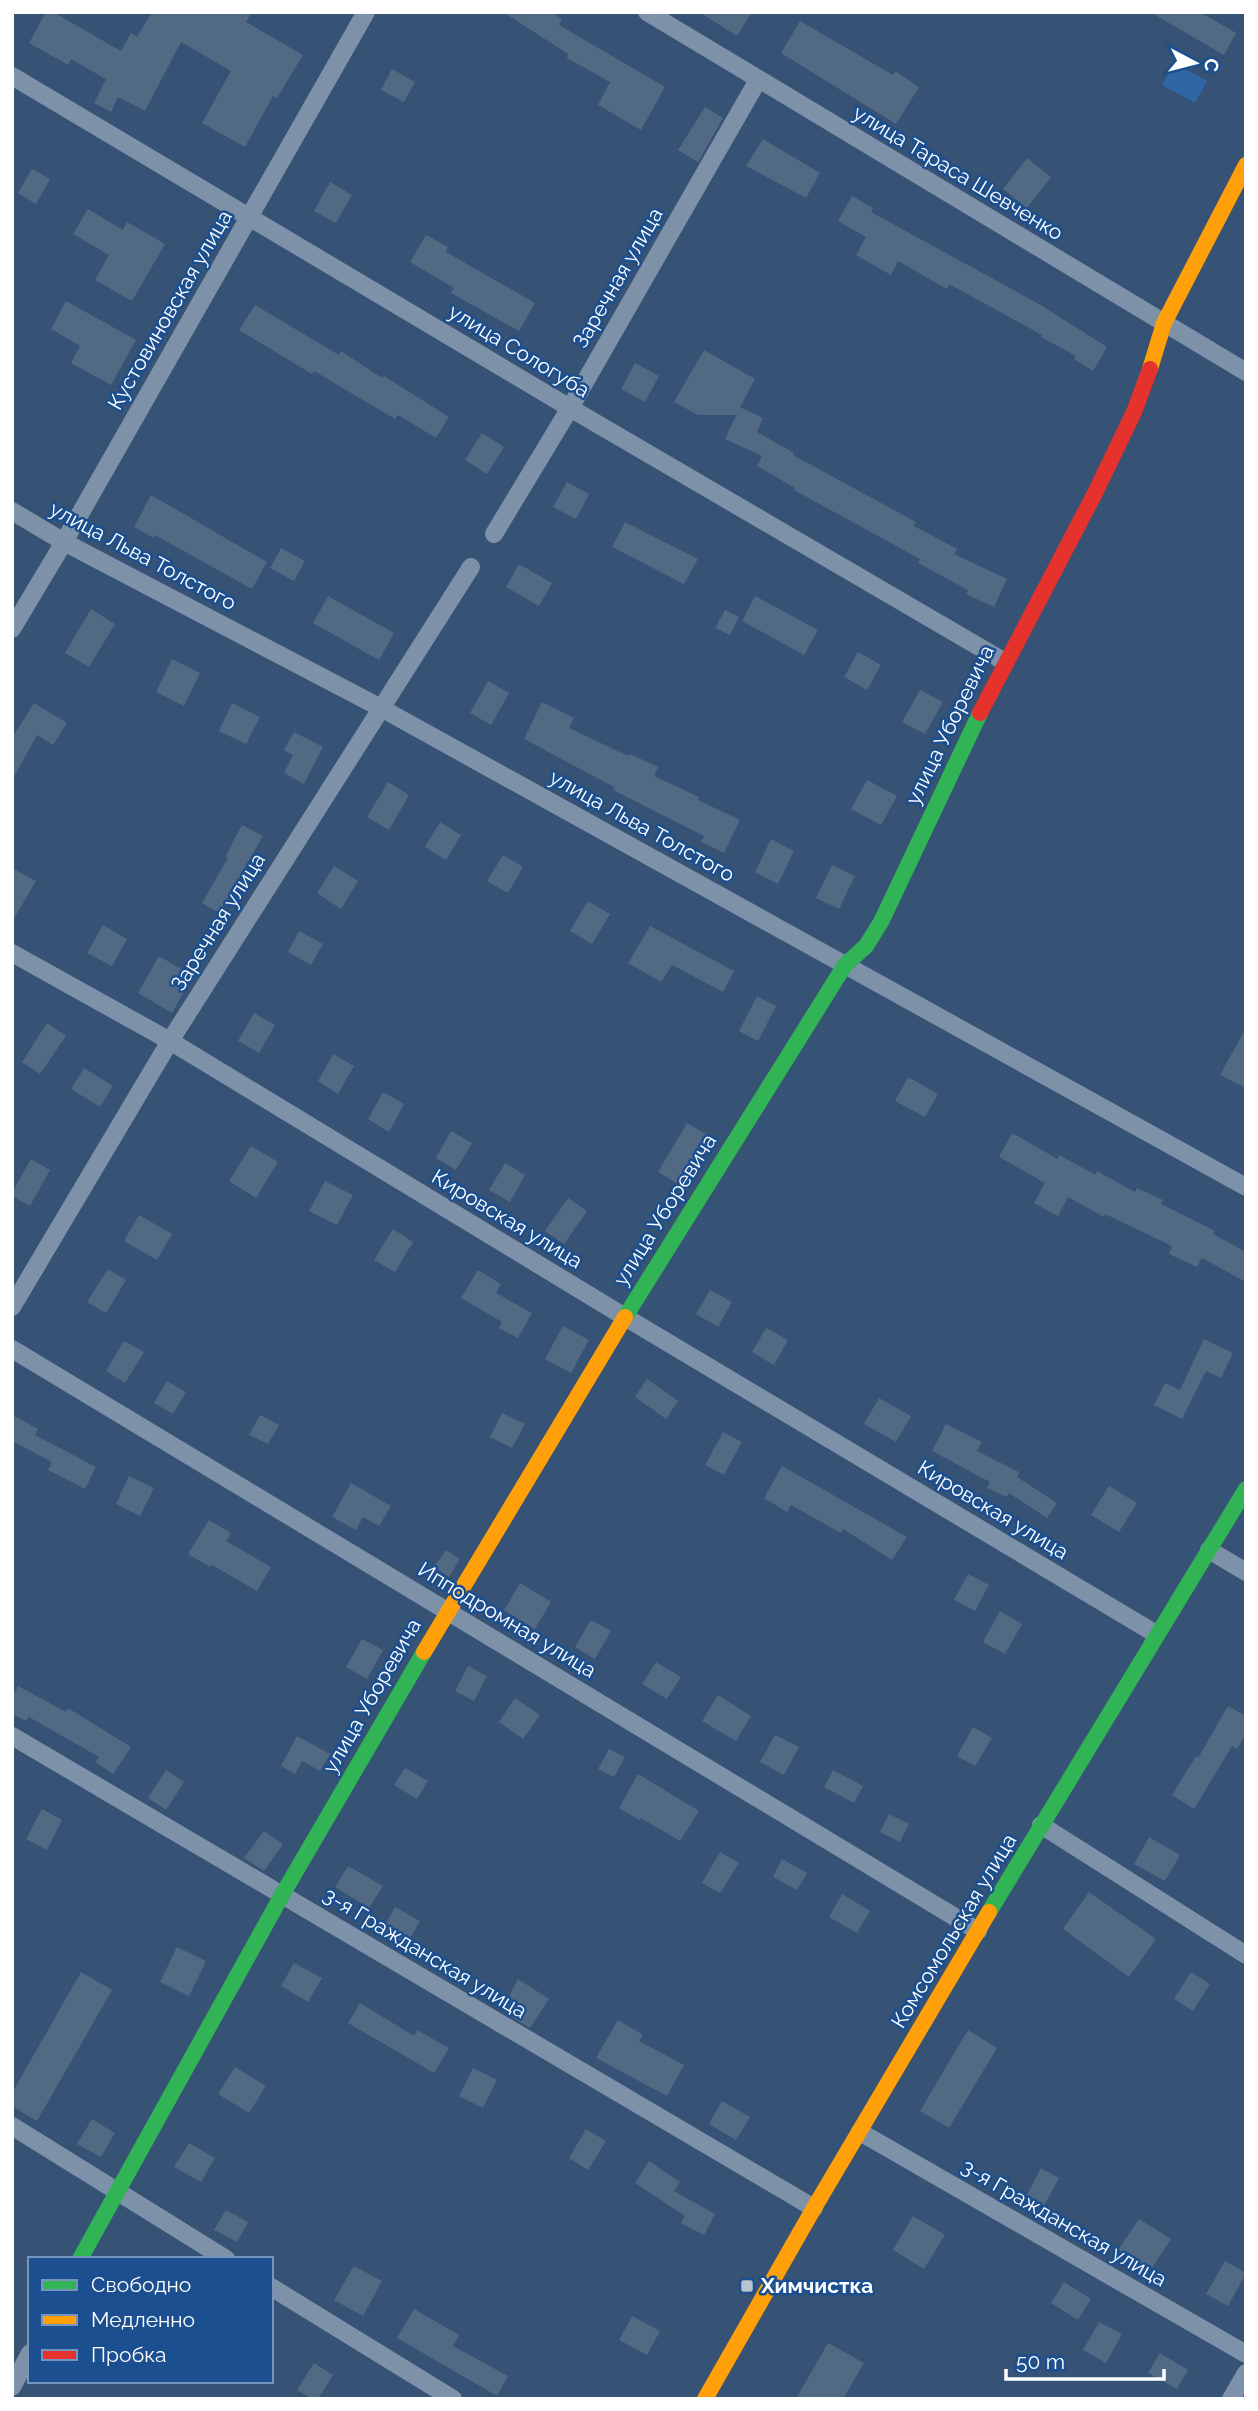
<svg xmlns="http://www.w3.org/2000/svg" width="1258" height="2411" font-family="Raleway,sans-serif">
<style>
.green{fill:#2f66a5}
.building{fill:#526984}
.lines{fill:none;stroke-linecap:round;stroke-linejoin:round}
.street{stroke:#7d92a8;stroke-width:18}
.fast{stroke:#30b455;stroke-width:16}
.slow{stroke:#ff9f0a;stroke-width:16}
.jam{stroke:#e5322d;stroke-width:16}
.poi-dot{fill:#b9c2ce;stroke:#1b4f8f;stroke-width:2.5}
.labels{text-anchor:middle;stroke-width:5;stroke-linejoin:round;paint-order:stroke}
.street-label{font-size:21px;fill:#fff;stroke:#1b4f8f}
.poi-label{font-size:21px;font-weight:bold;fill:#fff;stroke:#1b4f8f;text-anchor:start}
</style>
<rect width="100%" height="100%" fill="#365274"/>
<path class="green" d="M1174,63L1207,81L1195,103L1162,85Z"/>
<g class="building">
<path d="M46,12H53L121,51L131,33L137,37L152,12H252L246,22L303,55L277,98L273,96L245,147L202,123L231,71L181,42L145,111L118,97L111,112L94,103L106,79L71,59L68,65L29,43Z"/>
<path d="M503,12H551L562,19L559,25L665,87L641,130L598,105L610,82L567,58L568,54Z"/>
<path d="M699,12H752L737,36Z"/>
<path d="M1150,12H1200L1236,33L1224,55Z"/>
<path d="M800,21L893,75L895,71L919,87L896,124L781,53Z"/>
<path d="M392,69L415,82L404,102L381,90Z"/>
<path d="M705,107L723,118L698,162L678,150Z"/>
<path d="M763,139L820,173L806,198L746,166Z"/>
<path d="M1027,158L1051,177L1027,208L1003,189Z"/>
<path d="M32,169L50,179L36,204L18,193Z"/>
<path d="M330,182L352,195L336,223L314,211Z"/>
<path d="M852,196L873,208L871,212L1039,304L1107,347L1093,371L1074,359L1076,356L1041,337L1042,335L949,284L947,289L898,261L891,275L856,255L866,237L838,221Z"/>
<path d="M88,209L123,230L127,222L165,244L132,301L95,280L109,255L73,234Z"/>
<path d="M426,235L448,247L446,252L535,303L519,331L451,293L454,288L410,262Z"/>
<path d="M66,301L136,340L111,385L71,363L80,346L51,329Z"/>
<path d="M255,305L339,355L341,351L382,378L384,376L449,417L436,438L398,415L395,419L314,371L312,374L239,330Z"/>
<path d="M704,350L755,379L736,415H698L674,402Z"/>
<path d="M635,363L659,376L645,402L621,389Z"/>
<path d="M740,407L763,418L757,432L794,453L793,455L916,522L914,526L957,549L954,554L1007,579L994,607L966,594L968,590L918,563L920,559L794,490L795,488L757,466L762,456L725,439Z"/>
<path d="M482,433L504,447L487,474L465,460Z"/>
<path d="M567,482L589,494L576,519L553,507Z"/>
<path d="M151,495L267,562L252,589L155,535L154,538L134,527Z"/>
<path d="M625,522L698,559L684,584L612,547Z"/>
<path d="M281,548L305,561L294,581L270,568Z"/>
<path d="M519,564L552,583L539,606L506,587Z"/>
<path d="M328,596L394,633L379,660L313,623Z"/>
<path d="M755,596L818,630L804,655L742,621Z"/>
<path d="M91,609L115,624L89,667L65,653Z"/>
<path d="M725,610L739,617L730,635L715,628Z"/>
<path d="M858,652L881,665L867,690L844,677Z"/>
<path d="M172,659L200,673L184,706L156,692Z"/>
<path d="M488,681L509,693L491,725L470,713Z"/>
<path d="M920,690L943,702L925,734L902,722Z"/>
<path d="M542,702L574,718L569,728L628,756L630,754L658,767L654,776L699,797L698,800L740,820L724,853L701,842L704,836L613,790L614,787L524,739Z"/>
<path d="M34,703L67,723L53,745L37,735L12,780V738Z"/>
<path d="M232,703L260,717L246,744L219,731Z"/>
<path d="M294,732L323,747L304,784L284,773L293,755L284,750Z"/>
<path d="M867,780L897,796L881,825L851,809Z"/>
<path d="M388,782L409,795L389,830L367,817Z"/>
<path d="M440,822L461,835L446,860L425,847Z"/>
<path d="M242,825L263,836L219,913L202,903L228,858L225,857Z"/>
<path d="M771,839L794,851L778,884L755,872Z"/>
<path d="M503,855L523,867L508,893L487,881Z"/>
<path d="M832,865L855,876L839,909L816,898Z"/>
<path d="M334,866L358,881L341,909L317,893Z"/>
<path d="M12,868L36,881L12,922Z"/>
<path d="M588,901L610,914L592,944L570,931Z"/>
<path d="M103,925L127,939L112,966L87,953Z"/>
<path d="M650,926L734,971L723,992L672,965L661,982L628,963Z"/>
<path d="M299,931L323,944L311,965L288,952Z"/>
<path d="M159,956L193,976L172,1013L138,993Z"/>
<path d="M757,996L776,1006L758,1041L739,1031Z"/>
<path d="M254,1013L275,1025L259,1053L238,1041Z"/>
<path d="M47,1023L66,1036L40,1074L22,1062Z"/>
<path d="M1246,1028V1088L1220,1075Z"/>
<path d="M333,1054L354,1066L338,1094L318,1081Z"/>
<path d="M84,1068L113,1086L100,1107L71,1089Z"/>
<path d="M908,1077L938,1094L925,1117L895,1101Z"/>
<path d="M383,1092L404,1104L389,1132L368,1119Z"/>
<path d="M687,1123L714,1139L685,1188L658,1172Z"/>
<path d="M451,1131L472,1143L456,1170L436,1158Z"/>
<path d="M1012,1133L1058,1159L1059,1155L1096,1175L1097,1171L1135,1192L1137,1188L1163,1200L1161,1204L1215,1231L1213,1234L1246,1252V1282L1202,1258L1197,1267L1169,1254L1172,1246L1105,1214L1104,1217L1068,1197L1058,1216L1034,1203L1045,1183L999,1157Z"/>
<path d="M251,1146L278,1162L256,1198L229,1181Z"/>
<path d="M31,1159L50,1170L30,1206L12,1196V1193Z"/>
<path d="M505,1163L525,1175L510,1202L489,1190Z"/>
<path d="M325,1181L353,1195L337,1225L309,1211Z"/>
<path d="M568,1198L587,1211L564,1244L545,1231Z"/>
<path d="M139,1215L172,1234L157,1260L124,1241Z"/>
<path d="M393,1229L413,1242L395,1272L374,1260Z"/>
<path d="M108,1269L126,1280L106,1313L87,1302Z"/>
<path d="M478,1270L501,1284L496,1293L532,1313L518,1338L499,1328L502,1322L461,1298Z"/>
<path d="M710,1290L732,1302L718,1327L696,1314Z"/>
<path d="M563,1326L589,1340L571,1373L545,1359Z"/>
<path d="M766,1328L788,1340L774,1365L752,1352Z"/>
<path d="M1204,1339L1233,1353L1221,1378L1206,1371L1182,1419L1154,1405L1165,1383L1180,1390Z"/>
<path d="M124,1341L144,1352L125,1383L106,1371Z"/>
<path d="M647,1379L678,1401L666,1419L635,1397Z"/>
<path d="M167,1381L186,1392L173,1414L154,1403Z"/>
<path d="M879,1398L911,1416L896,1442L864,1424Z"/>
<path d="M502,1413L525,1424L512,1448L490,1437Z"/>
<path d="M12,1415L38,1429L35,1435L96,1467L85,1489L48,1470L52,1462L12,1441Z"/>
<path d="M260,1415L279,1425L268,1444L249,1435Z"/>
<path d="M946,1424L982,1442L977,1451L1019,1472L1017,1477L1057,1503L1047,1518L1009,1493L1007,1497L987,1488L990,1482L932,1451Z"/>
<path d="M723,1432L742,1442L724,1475L705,1465Z"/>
<path d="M782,1466L907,1537L892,1560L843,1529L841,1533L791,1505L787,1512L764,1498Z"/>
<path d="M129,1476L154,1488L140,1516L116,1504Z"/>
<path d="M351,1483L391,1506L379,1526L363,1517L356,1530L332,1517Z"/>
<path d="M1109,1486L1137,1503L1119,1532L1091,1515Z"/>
<path d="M209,1520L231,1533L226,1541L271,1567L257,1591L212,1565L210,1567L188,1554Z"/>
<path d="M446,1550L460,1559L449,1577L434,1567Z"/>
<path d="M968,1574L989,1585L975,1611L954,1600Z"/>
<path d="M520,1583L551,1602L535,1629L504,1610Z"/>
<path d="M1000,1611L1022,1624L1005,1654L983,1642Z"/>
<path d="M591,1620L611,1631L595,1659L575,1647Z"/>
<path d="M362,1639L383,1650L367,1679L346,1667Z"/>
<path d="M656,1662L681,1677L667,1699L642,1684Z"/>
<path d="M468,1666L487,1676L474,1701L455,1691Z"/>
<path d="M18,1686L66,1712L68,1708L131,1747L113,1774L95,1762L99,1757L29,1717L26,1721L12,1714V1696Z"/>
<path d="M718,1695L751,1716L736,1741L702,1721Z"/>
<path d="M515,1698L540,1715L523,1739L499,1722Z"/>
<path d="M1228,1706L1246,1716V1734L1237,1749L1232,1746L1194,1809L1172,1795L1196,1756L1198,1758Z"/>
<path d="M973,1727L992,1738L975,1766L957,1756Z"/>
<path d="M775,1735L799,1747L784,1775L760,1762Z"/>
<path d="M297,1736L330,1754L320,1771L302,1761L295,1774L281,1766Z"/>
<path d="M609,1749L625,1757L614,1777L598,1769Z"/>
<path d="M405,1768L428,1781L417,1799L394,1785Z"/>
<path d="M166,1770L184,1782L166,1810L148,1798Z"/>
<path d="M833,1770L863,1786L854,1803L824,1787Z"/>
<path d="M638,1774L699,1811L680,1841L641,1818L639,1820L619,1808Z"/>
<path d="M42,1809L62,1820L47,1850L26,1839Z"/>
<path d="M889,1814L909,1824L900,1842L880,1832Z"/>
<path d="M264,1831L283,1844L264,1871L244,1858Z"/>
<path d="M1149,1837L1180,1855L1165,1881L1134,1864Z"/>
<path d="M720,1852L739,1863L720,1893L702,1883Z"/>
<path d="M782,1859L807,1873L797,1890L773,1877Z"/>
<path d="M348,1866L383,1886L369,1908L335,1887Z"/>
<path d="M1089,1892L1156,1939L1129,1977L1063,1929Z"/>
<path d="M842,1894L870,1911L857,1933L829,1917Z"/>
<path d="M395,1907L420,1921L404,1949L380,1935Z"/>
<path d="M177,1947L206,1961L189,1996L160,1982Z"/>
<path d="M294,1963L322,1978L308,2002L281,1986Z"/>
<path d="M81,1972L112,1990L37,2121L12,2106V2093Z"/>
<path d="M1191,1972L1210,1984L1193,2011L1174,1999Z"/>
<path d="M518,1979L549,1999L530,2028L505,2013L506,2010L503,2008Z"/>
<path d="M360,2003L414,2036L417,2030L449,2048L434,2073L348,2023Z"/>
<path d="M618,2020L643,2035L639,2041L684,2065L667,2096L596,2058Z"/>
<path d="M968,2030L997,2048L949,2128L920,2111Z"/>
<path d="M235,2067L266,2086L249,2113L218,2094Z"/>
<path d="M473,2068L497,2080L483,2108L459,2096Z"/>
<path d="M722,2101L750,2117L736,2140L709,2124Z"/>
<path d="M92,2119L115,2133L101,2157L77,2144Z"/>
<path d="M586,2129L606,2141L588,2170L569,2158Z"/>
<path d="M189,2143L215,2158L201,2182L174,2167Z"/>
<path d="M649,2161L680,2182L674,2191L715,2214L704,2235L681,2223L685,2216L635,2183Z"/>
<path d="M1041,2168L1059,2178L1044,2206L1026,2197Z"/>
<path d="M226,2210L248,2222L237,2242L214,2230Z"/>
<path d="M913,2216L945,2235L924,2269L893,2250Z"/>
<path d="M1139,2219L1171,2239L1150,2271L1118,2250Z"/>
<path d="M1225,2261L1246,2273L1228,2306L1206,2294Z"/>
<path d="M354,2266L382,2281L363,2316L334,2300Z"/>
<path d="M1064,2282L1091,2299L1078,2320L1051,2303Z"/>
<path d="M414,2309L459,2335L453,2346L508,2376L497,2396L397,2338Z"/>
<path d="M632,2316L660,2331L647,2355L619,2340Z"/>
<path d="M1099,2322L1122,2334L1106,2363L1083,2350Z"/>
<path d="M828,2343L864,2363L843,2399H796Z"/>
<path d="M1160,2353L1188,2370L1177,2389L1148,2373Z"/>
<path d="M314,2363L333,2375L318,2399H312L297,2390Z"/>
</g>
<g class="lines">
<g class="street">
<path d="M647,12L1246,372"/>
<path d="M12,76L570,408L1005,662"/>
<path d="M12,511L64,542L381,708L1246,1187"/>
<path d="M494,534L570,408L758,80"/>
<path d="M12,629L64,542L366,12"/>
<path d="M12,953L170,1041L625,1317L1156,1634"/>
<path d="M12,1307L170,1041L471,567"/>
<path d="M12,1349L978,1931"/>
<path d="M1209,1550L1246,1572"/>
<path d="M12,1736L814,2208"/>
<path d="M1041,1825L1246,1955"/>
<path d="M12,2126L226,2259"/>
<path d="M860,2132L1246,2354"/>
<path d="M271,2287L453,2399"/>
<path d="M12,2387L30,2353"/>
<path d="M1231,2399L1246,2373"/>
</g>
<g class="fast">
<path d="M625,1317L845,965L866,946L881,922L980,713"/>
<path d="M989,1912L1246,1489"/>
<path d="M80,2259L282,1895L424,1652"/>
</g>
<g class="slow">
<path d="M1150,369L1164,323L1246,165"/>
<path d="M424,1652L625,1317"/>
<path d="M705,2399L814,2208L989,1912"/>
</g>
<path class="jam" d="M980,713L1095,493L1134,412L1150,369"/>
</g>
<rect class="poi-dot" x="740" y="2279" width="14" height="14" rx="3.5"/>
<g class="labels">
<g class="street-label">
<text transform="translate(958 173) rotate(31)" y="7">улица Тараса Шевченко</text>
<text transform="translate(618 278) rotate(-60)" y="7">Заречная улица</text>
<text transform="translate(170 310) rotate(-60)" y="7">Кустовиновская улица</text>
<text transform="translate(519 351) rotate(31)" y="7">улица Сологуба</text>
<text transform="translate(143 556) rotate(28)" y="7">улица Льва Толстого</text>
<text transform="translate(950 725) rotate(-64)" y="7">улица Уборевича</text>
<text transform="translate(642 826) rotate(29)" y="7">улица Льва Толстого</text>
<text transform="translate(218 922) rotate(-58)" y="7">Заречная улица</text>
<text transform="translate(665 1210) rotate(-58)" y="7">улица Уборевича</text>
<text transform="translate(507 1219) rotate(31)" y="7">Кировская улица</text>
<text transform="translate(993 1510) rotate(31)" y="7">Кировская улица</text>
<text transform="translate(507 1620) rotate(31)" y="7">Ипподромная улица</text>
<text transform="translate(372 1696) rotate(-60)" y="7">улица Уборевича</text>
<text transform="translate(954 1931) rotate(-59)" y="7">Комсомольская улица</text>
<text transform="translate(425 1953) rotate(31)" y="7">3-я Гражданская улица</text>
<text transform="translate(1064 2223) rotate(30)" y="7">3-я Гражданская улица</text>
</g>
<g class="poi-label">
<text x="761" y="2293">Химчистка</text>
</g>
</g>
<rect width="1258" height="2411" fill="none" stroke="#ffffff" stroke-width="28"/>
<rect x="28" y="2257" width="245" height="126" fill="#1b4f8f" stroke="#7695bc" stroke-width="2"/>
<rect x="42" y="2280" width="35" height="10" fill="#30b455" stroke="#7695bc" stroke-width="2"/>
<text x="91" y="2292" font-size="21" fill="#ffffff">Свободно</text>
<rect x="42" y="2315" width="35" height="10" fill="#ff9f0a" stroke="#7695bc" stroke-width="2"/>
<text x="91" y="2327" font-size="21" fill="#ffffff">Медленно</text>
<rect x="42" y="2350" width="35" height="10" fill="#e5322d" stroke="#7695bc" stroke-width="2"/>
<text x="91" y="2362" font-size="21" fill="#ffffff">Пробка</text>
<g transform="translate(1195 63) rotate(97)" stroke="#1b4f8f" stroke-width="5" paint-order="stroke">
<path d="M0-5L12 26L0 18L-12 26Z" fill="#ffffff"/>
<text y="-10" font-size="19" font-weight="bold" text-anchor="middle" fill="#ffffff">С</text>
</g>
<path d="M1006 2369v10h158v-10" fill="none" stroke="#ffffff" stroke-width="3.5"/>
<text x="1016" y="2369" font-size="21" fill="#ffffff" stroke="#1b4f8f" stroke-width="5" paint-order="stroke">50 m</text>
</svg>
